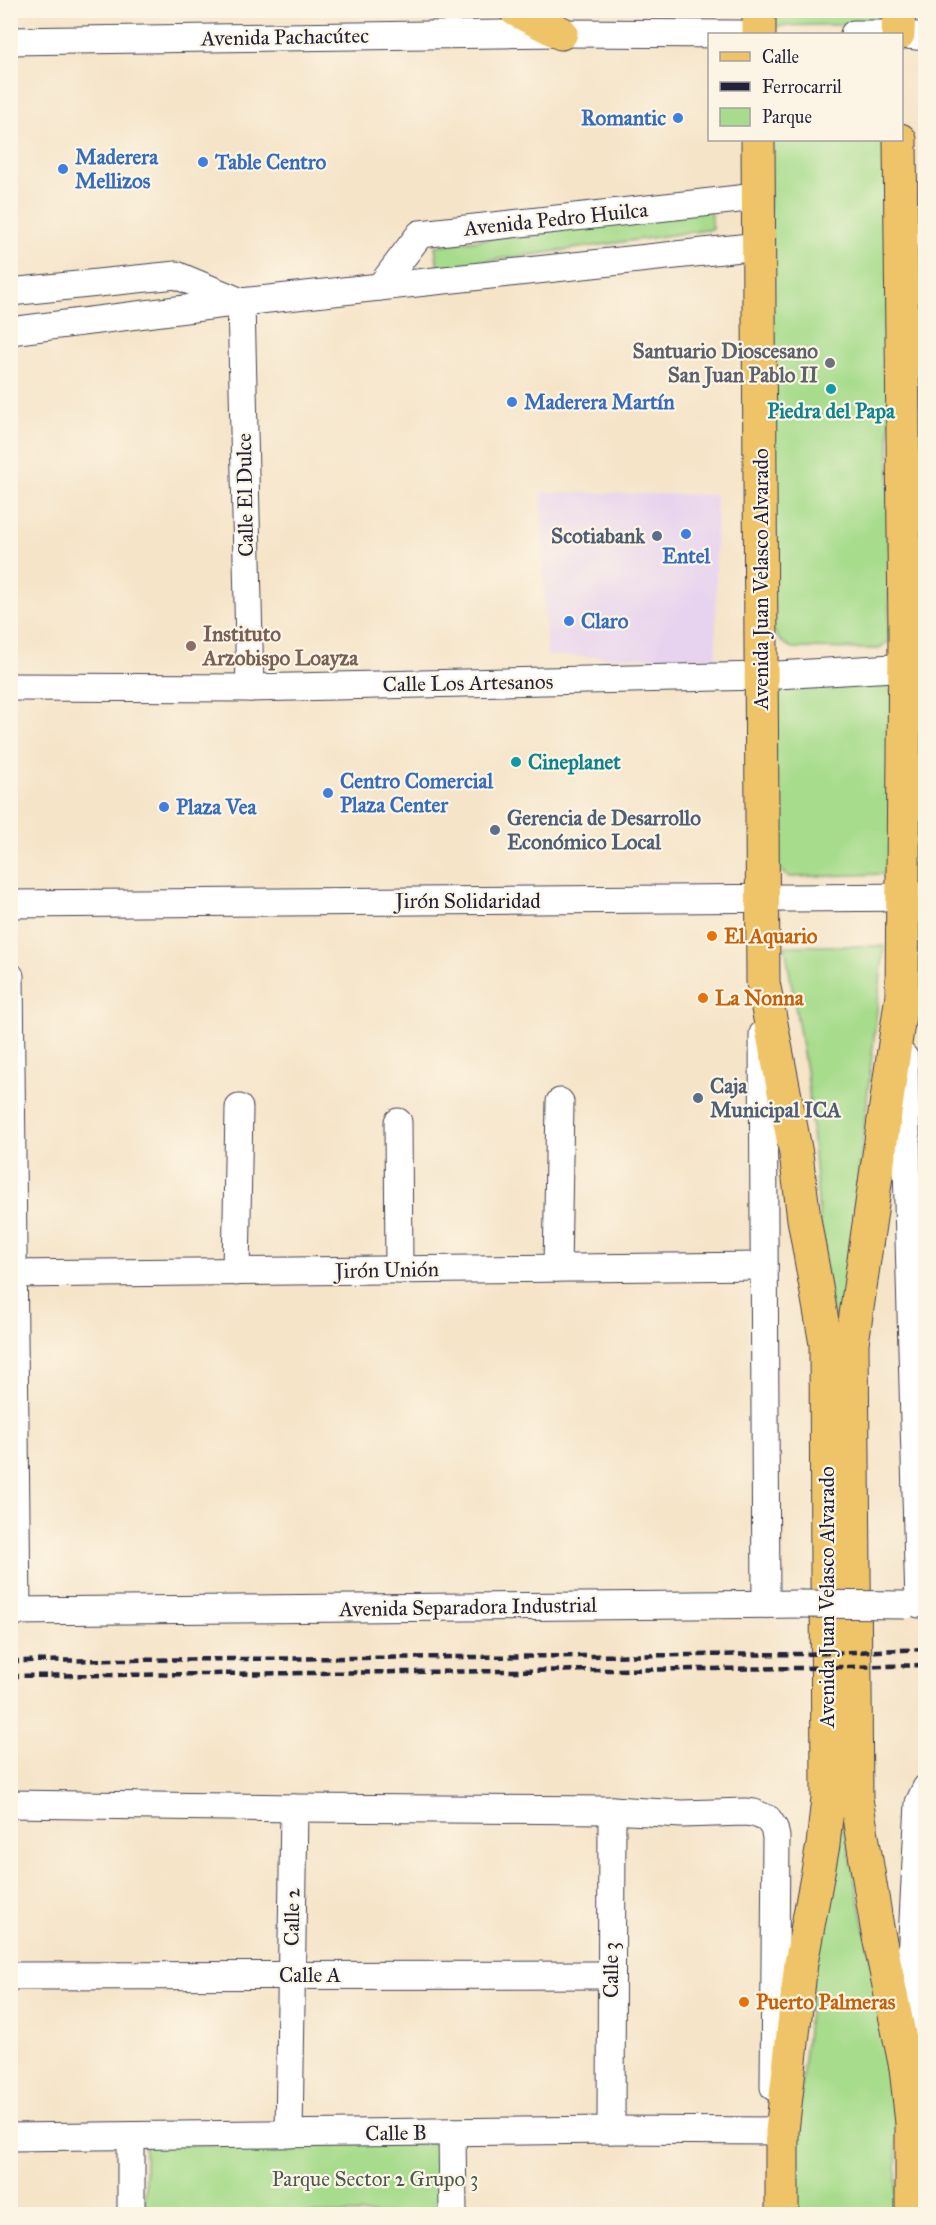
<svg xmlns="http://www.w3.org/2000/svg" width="936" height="2225" font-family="'IM FELL Great Primer',serif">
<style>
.built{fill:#e7d2ef}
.green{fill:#a7dc8c;stroke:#647f64;stroke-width:1.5}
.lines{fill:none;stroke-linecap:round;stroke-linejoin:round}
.minor-casing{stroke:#423f50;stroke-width:29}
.major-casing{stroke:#423f50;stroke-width:35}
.minor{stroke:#fff;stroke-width:27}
.major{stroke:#efc469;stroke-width:33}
.rail{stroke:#22223b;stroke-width:4.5;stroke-dasharray:9 4.5;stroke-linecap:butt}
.minor-bridge-casing{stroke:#423f50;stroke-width:29;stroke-linecap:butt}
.minor-bridge{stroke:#fff;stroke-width:27}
.shop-dot{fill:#3f7fe0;stroke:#fcf5e5;stroke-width:2}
.worship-dot{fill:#6b7280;stroke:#fcf5e5;stroke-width:2}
.culture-dot{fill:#0f9aa8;stroke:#fcf5e5;stroke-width:2}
.service-dot{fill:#5c6f8a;stroke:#fcf5e5;stroke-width:2}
.education-dot{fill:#8d6e63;stroke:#fcf5e5;stroke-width:2}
.food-dot{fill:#e8710a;stroke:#fcf5e5;stroke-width:2}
.labels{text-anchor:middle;stroke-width:4.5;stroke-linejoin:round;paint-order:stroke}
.street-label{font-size:21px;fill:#22223b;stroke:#fcf5e5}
.shop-label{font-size:21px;font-weight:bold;fill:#366cbe;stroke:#fcf5e5;text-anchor:start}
.worship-label{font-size:21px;font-weight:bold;fill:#5b616d;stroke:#fcf5e5;text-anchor:end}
.culture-label{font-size:21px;font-weight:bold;fill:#0d838f;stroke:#fcf5e5}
.service-label{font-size:21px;font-weight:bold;fill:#4e5e75;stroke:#fcf5e5;text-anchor:start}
.education-label{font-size:21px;font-weight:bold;fill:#785e54;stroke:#fcf5e5;text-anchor:start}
.food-label{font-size:21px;font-weight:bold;fill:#c56008;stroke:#fcf5e5;text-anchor:start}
.park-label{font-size:21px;fill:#4a5a53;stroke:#fcf5e5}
</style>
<rect width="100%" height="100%" fill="#fcf5e5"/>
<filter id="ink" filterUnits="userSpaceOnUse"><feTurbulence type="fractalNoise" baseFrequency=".0167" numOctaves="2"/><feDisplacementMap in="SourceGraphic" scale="12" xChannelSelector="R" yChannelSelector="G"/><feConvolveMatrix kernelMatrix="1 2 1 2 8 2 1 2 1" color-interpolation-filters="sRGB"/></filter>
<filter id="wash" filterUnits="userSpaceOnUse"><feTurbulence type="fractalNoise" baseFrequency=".008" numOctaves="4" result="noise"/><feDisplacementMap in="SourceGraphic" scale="24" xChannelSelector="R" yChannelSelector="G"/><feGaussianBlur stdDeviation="1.35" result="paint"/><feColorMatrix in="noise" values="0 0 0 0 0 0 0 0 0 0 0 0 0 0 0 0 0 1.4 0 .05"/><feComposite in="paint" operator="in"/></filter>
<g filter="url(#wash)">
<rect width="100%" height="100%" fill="#f5e4c8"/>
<path class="built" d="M541,492L716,495V658L547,656Z"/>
<g class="green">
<path d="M768,11H889V24L768,26Z"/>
<path d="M768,140H890L889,641L879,649L792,648L780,641L773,629Z"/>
<path d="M710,207L713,229L438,268L435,246Z"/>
<path d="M881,678L893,694L892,865L884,874L789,877L776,866L772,697L779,682Z"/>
<path d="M785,946H884L838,1365L820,1225L808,1082Z"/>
<path d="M842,1816L894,2071L897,2119L896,2214H797V2128L814,1964Z"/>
<path d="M441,2143V2214H145V2145Z"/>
</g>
</g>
<g filter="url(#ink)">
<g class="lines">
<g class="minor-casing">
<g id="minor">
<path d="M854,34H898L926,37"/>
<path d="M10,41L561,33L740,34"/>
<path d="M902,237L926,234"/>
<path d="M380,287L420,234L757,197"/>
<path d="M10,292L176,275L241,302L250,688"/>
<path d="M902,321L926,320"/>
<path d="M10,331L241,302L759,246"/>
<path d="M10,687L250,688L761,676L926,666"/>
<path d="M10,904L926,897"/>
<path d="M10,976L17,1611"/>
<path d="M763,1034L766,1604"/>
<path d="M904,1057L919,1604"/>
<path d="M398,1122L399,1270"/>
<path d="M557,1268L560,1102"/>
<path d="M236,1272L239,1108"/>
<path d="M10,1274L764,1266"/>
<path d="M10,1611L800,1604"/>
<path d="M10,1804L294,1808L612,1810L682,1814L745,1812L754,1813L768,1819L774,1828L776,1837L774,2087"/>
<path d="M10,1976L610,1975"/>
<path d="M907,2037L919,1803L926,1788"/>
<path d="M611,2130L612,1810"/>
<path d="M452,2132L453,2214"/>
<path d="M289,2134L294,1808"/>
<path d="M10,2137L611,2130L782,2131"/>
<path d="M131,2214V2136"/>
</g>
</g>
<g class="major-casing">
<g id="major">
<path d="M516,10L561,33"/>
<path d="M759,34V10"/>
<path d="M898,34L899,10"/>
<path d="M758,140L763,982L796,1154L804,1219L826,1344L828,1798L823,1845L801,1963L782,2131V2214"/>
<path d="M900,140L905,634L902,995L852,1343L856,1799L877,1927L906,2068L912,2123V2214"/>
</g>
</g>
<use href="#minor" class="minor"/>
<use href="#major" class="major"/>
<g class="rail">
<path d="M10,1661L805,1654L926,1649"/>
<path d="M10,1676L805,1668L926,1665"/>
</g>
<g class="minor-bridge-casing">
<path id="minor-bridge" d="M800,1604L905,1605"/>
</g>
<use href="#minor-bridge" class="minor-bridge"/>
</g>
</g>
<g class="shop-dot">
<circle cx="678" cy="118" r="6"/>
<circle cx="203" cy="162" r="6"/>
<circle cx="63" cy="169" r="6"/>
<circle cx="512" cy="402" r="6"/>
<circle cx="686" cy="534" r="6"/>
<circle cx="569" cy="621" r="6"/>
<circle cx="328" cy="793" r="6"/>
<circle cx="164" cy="807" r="6"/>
</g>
<circle class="worship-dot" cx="830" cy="363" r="6"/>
<g class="culture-dot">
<circle cx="831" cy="389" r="6"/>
<circle cx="516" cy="762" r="6"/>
</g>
<g class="service-dot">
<circle cx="657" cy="536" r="6"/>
<circle cx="495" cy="830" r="6"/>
<circle cx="698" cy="1098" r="6"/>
</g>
<circle class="education-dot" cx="191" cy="646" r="6"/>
<g class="food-dot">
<circle cx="712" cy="936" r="6"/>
<circle cx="703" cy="998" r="6"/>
<circle cx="744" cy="2002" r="6"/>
</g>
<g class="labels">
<g class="street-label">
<text transform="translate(285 37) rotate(-1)" y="7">Avenida Pachacútec</text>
<text transform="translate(556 219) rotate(-6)" y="7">Avenida Pedro Huilca</text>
<text transform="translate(245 495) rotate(-91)" y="7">Calle El Dulce</text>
<text transform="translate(761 579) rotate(-90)" y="7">Avenida Juan Velasco Alvarado</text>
<text transform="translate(468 683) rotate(-1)" y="7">Calle Los Artesanos</text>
<text x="468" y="908">Jirón Solidaridad</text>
<text transform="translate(387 1270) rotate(-1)" y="7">Jirón Unión</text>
<text transform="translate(827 1597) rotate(-90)" y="7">Avenida Juan Velasco Alvarado</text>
<text transform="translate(468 1607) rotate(-1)" y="7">Avenida Separadora Industrial</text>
<text transform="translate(292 1917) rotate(-89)" y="7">Calle 2</text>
<text transform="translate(611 1970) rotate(-90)" y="7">Calle 3</text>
<text x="310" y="1982">Calle A</text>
<text transform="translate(396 2133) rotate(-1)" y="7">Calle B</text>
</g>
<g class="shop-label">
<text x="666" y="125" text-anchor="end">Romantic</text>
<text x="75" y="164">Maderera<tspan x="75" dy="24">Mellizos</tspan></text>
<text x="215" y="169">Table Centro</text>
<text x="524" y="409">Maderera Martín</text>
<text x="686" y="563" text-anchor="middle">Entel</text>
<text x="581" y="628">Claro</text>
<text x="340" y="788">Centro Comercial<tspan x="340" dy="24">Plaza Center</tspan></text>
<text x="176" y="814">Plaza Vea</text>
</g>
<g class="worship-label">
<text x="818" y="358">Santuario Dioscesano<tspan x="818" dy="24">San Juan Pablo II</tspan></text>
</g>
<g class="culture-label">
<text x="831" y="418">Piedra del Papa</text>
<text x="528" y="769" text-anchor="start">Cineplanet</text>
</g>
<g class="service-label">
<text x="645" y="543" text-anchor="end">Scotiabank</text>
<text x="507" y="825">Gerencia de Desarrollo<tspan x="507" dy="24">Económico Local</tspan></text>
<text x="710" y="1093">Caja<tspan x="710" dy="24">Municipal ICA</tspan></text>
</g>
<g class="education-label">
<text x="203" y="641">Instituto<tspan x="203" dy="24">Arzobispo Loayza</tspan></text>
</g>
<g class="food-label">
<text x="724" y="943">El Aquario</text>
<text x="715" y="1005">La Nonna</text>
<text x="756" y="2009">Puerto Palmeras</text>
</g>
<g class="park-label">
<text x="375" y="2186">Parque Sector 2 Grupo 3</text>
</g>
</g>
<rect width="936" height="2225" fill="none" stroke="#fcf5e5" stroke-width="36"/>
<rect x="708" y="33" width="195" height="108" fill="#fcf5e5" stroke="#a5a1a1" stroke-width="1.5"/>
<rect x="720" y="52" width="30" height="9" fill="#efc469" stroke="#a5a1a1" stroke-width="1.5"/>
<text x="762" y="63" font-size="18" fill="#22223b">Calle</text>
<rect x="720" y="82" width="30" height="9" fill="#22223b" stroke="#a5a1a1" stroke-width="1.5"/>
<text x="762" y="93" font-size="18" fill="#22223b">Ferrocarril</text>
<rect x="720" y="108" width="30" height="18" fill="#a7dc8c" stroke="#a5a1a1" stroke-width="1.5"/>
<text x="762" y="123" font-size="18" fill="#22223b">Parque</text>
</svg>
